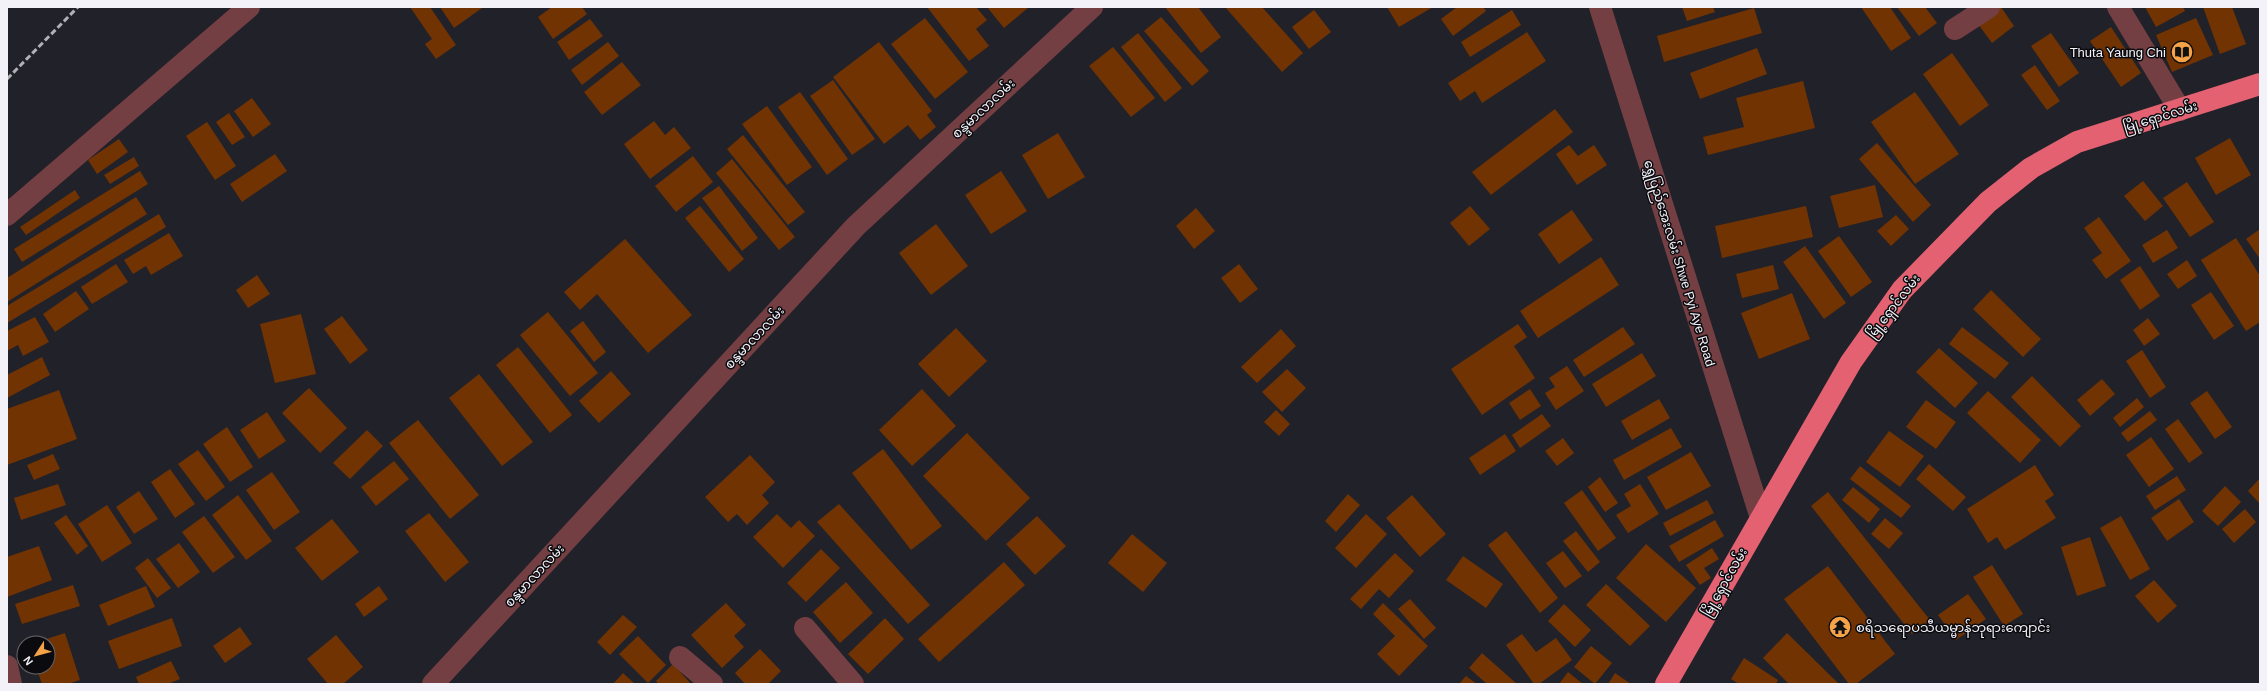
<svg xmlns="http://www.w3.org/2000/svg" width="2267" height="691" font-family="Helvetica,'Noto Sans Myanmar',sans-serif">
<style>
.building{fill:#713302}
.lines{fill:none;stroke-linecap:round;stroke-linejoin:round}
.minor{stroke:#743f43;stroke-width:22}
.highway{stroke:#e36170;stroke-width:22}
.rail{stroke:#b0b0b6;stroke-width:3;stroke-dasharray:6 3;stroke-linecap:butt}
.labels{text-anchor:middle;stroke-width:3;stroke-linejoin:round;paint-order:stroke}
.poi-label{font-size:13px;fill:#f2f2f8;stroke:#0b0b0f;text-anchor:end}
.street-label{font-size:13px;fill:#f2f2f8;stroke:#0b0b0f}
</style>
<rect width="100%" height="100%" fill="#212129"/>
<g class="building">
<path d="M410,7H430L456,45L436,59L425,44L432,39Z"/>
<path d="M440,7H481L482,8L454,28Z"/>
<path d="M552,7H582L587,14L553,39L538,17Z"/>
<path d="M927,7H976L987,20L976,29L989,46L969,61Z"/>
<path d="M987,7H1029L1004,28Z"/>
<path d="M1165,7H1198L1221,37L1201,53Z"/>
<path d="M1225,7H1262L1303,53L1282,72Z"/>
<path d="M1387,7H1433L1399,27Z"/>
<path d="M1457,7H1483L1486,11L1453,36L1441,19Z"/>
<path d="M1682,7H1713L1715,12L1687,21Z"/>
<path d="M1861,7H1890L1911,38L1891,51Z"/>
<path d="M1897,7H1925L1937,23L1919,36Z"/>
<path d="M2001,7L2014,26L1992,43L1978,24Z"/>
<path d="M2145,7H2183L2185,11L2156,27Z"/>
<path d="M2203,7H2232L2246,44L2220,54Z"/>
<path d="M1754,8L1762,33L1664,62L1657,36Z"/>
<path d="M1314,10L1331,32L1309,49L1292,27Z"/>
<path d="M1512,10L1521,25L1470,57L1461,42Z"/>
<path d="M1161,17L1209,71L1192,86L1144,31Z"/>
<path d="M925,18L968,72L935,99L891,44Z"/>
<path d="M2196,18L2213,55L2172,72L2156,35Z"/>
<path d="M590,19L603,36L569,60L557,42Z"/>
<path d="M2111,27L2141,73L2121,87L2090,41Z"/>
<path d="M1527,32L1546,61L1482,103L1475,91L1460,101L1448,83Z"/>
<path d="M1138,33L1182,88L1165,102L1121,47Z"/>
<path d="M2051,33L2079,73L2059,87L2031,46Z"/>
<path d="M608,42L619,56L582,85L571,70Z"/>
<path d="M879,42L932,111L927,115L936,127L920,140L908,125L884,144L833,77Z"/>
<path d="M1113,47L1155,98L1131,117L1089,66Z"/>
<path d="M1757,48L1767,74L1700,99L1690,73Z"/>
<path d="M1952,53L1989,105L1960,126L1923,74Z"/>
<path d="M622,62L641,85L602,115L584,92Z"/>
<path d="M2035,65L2060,101L2047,110L2021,75Z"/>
<path d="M833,80L875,139L852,155L810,96Z"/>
<path d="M1803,81L1815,128L1708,155L1703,137L1744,127L1736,98Z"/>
<path d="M800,92L848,159L827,175L778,107Z"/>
<path d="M1915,92L1959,154L1915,184L1871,122Z"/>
<path d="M252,98L271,124L253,137L234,111Z"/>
<path d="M767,106L812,167L787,185L742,124Z"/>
<path d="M1555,109L1573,132L1491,195L1472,172Z"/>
<path d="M229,113L245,137L232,145L216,122Z"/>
<path d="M654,121L665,135L674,127L691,148L650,179L624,144Z"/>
<path d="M207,122L236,166L215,180L186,136Z"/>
<path d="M1058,133L1085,177L1048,199L1022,155Z"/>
<path d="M743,135L805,212L788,225L727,149Z"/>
<path d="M2230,138L2251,175L2216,195L2195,158Z"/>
<path d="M119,139L128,152L97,174L88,160Z"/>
<path d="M1877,143L1931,205L1913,222L1859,159Z"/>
<path d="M1569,145L1578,156L1594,145L1607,165L1577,185L1556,154Z"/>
<path d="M275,154L287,171L242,202L230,184Z"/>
<path d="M693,156L713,182L676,212L655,186Z"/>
<path d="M134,157L139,166L110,184L104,175Z"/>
<path d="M732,159L795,237L779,250L716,173Z"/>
<path d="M140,171L148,184L22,262L14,249Z"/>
<path d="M1001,171L1027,211L991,234L965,195Z"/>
<path d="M2143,181L2163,206L2145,221L2124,196Z"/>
<path d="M2187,182L2214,222L2190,237L2163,198Z"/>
<path d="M1875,185L1883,217L1839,228L1830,196Z"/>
<path d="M719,186L758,238L742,251L702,198Z"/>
<path d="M75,190L80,198L26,235L20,227Z"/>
<path d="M136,197L147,214L7,302V278Z"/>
<path d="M700,206L744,259L729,272L685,218Z"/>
<path d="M1470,206L1490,229L1469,246L1450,223Z"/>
<path d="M1806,206L1813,237L1722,258L1715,226Z"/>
<path d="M1196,208L1215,231L1194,249L1176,226Z"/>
<path d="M1572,210L1593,240L1559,264L1538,234Z"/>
<path d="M159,214L166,227L7,323V306Z"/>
<path d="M1896,215L1909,229L1891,246L1877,231Z"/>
<path d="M2099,217L2131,261L2106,279L2092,260L2102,253L2084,228Z"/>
<path d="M936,224L968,266L931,295L899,253Z"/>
<path d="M2260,229V259L2246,239Z"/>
<path d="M2167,230L2178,248L2153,263L2142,245Z"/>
<path d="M169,233L183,256L151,275L146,266L133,274L124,260Z"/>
<path d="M1839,236L1872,282L1851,297L1818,251Z"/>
<path d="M2236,238L2260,276V322L2246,331L2201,260Z"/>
<path d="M625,239L692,315L648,353L597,294L580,310L564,292Z"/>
<path d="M1805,246L1846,303L1824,319L1783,262Z"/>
<path d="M1601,257L1619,285L1538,338L1520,311Z"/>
<path d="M2187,260L2197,276L2178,289L2167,274Z"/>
<path d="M116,264L128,282L92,304L81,287Z"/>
<path d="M1239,264L1258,289L1240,303L1221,278Z"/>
<path d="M1773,265L1779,289L1742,298L1736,274Z"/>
<path d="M2140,266L2160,296L2140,310L2120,280Z"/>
<path d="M257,275L270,294L248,308L236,290Z"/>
<path d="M1991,290L2041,339L2023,357L1973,309Z"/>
<path d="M76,291L89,309L55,332L43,314Z"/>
<path d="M2211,292L2234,326L2214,340L2191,305Z"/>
<path d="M1792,293L1810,339L1759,359L1741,313Z"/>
<path d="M548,312L598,373L570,396L520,335Z"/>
<path d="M301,314L316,374L275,383L260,324Z"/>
<path d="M342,316L368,350L350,364L324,329Z"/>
<path d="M35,317L49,342L23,356L18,345L7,351V331Z"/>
<path d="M2148,318L2160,334L2144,346L2133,330Z"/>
<path d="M583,321L606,352L594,362L570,331Z"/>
<path d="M1518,324L1527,337L1514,346L1535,378L1482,415L1451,369Z"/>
<path d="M1623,327L1635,344L1584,377L1573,360Z"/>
<path d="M1962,327L2009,363L1995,379L1949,344Z"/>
<path d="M956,328L987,361L949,397L918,364Z"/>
<path d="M1281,329L1296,346L1257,383L1241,367Z"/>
<path d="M518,347L572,415L550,433L496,365Z"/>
<path d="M1939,348L1978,383L1955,408L1916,372Z"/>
<path d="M2142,350L2166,387L2150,398L2126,361Z"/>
<path d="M1642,353L1656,376L1606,407L1592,384Z"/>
<path d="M42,357L50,375L7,398V375Z"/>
<path d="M1567,366L1584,391L1556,410L1545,393L1555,387L1549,378Z"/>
<path d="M1287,369L1306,388L1282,412L1262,392Z"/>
<path d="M611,371L631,394L599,423L579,401Z"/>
<path d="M479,374L533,442L502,466L449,398Z"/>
<path d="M2032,376L2081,426L2060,447L2011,397Z"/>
<path d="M2102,379L2115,394L2090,416L2077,400Z"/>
<path d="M309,388L347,428L320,453L282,413Z"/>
<path d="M922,389L956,426L912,466L879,430Z"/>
<path d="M1530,389L1541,406L1520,420L1509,403Z"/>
<path d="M59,390L77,439L7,465V409Z"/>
<path d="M1988,391L2041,440L2020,463L1967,413Z"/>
<path d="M2207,391L2232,427L2215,439L2190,403Z"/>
<path d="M2137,398L2144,407L2120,427L2113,418Z"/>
<path d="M1659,399L1670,418L1632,440L1621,421Z"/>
<path d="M1926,400L1956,422L1936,449L1906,427Z"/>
<path d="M1276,410L1290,424L1279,436L1264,422Z"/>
<path d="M2150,411L2157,420L2128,442L2121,433Z"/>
<path d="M267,412L286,441L259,459L240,430Z"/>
<path d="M1542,414L1551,426L1520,448L1512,435Z"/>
<path d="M2178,419L2203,453L2189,463L2165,429Z"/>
<path d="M418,420L479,495L450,519L389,443Z"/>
<path d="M227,427L253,467L230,482L203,444Z"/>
<path d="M1671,428L1682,447L1624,480L1613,460Z"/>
<path d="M367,430L383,446L350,479L333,463Z"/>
<path d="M1889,431L1924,456L1900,487L1866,462Z"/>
<path d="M967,433L1030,498L986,541L923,476Z"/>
<path d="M1505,434L1516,451L1480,475L1469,458Z"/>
<path d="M2151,437L2174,469L2149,487L2126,455Z"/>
<path d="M1563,438L1574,453L1557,466L1545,451Z"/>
<path d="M883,449L942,526L911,550L852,473Z"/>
<path d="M198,450L225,487L206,501L178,464Z"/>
<path d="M1691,452L1711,486L1666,510L1647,477Z"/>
<path d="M53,454L60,469L34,480L27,465Z"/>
<path d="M750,455L775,482L762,495L769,503L747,525L737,514L728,522L705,497Z"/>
<path d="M394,461L409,479L376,506L361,487Z"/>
<path d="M1929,464L1966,497L1953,511L1916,479Z"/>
<path d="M2035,465L2054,495L2045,501L2056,518L2005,550L1997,537L1988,543L1967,509Z"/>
<path d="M1860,466L1911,506L1901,518L1850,479Z"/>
<path d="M170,469L195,504L175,518L151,482Z"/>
<path d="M272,472L300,512L274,530L246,490Z"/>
<path d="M2177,476L2186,490L2155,510L2146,496Z"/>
<path d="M1600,477L1618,503L1605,512L1588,487Z"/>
<path d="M2260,478V504L2248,491Z"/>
<path d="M58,484L66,505L21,520L14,498Z"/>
<path d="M1640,484L1659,514L1628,533L1616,515L1631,506L1624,494Z"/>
<path d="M2225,486L2241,502L2218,526L2202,511Z"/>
<path d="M1853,487L1880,509L1869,523L1842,500Z"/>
<path d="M1582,490L1616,538L1598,551L1564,503Z"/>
<path d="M139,491L158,519L134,534L116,507Z"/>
<path d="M1828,492L1930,620L1912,634L1811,506Z"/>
<path d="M1348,494L1360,505L1336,532L1325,521Z"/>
<path d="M238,495L272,541L246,560L212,515Z"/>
<path d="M1412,495L1446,534L1420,557L1386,518Z"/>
<path d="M2179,499L2194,522L2167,541L2151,518Z"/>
<path d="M1707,500L1714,513L1670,536L1663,523Z"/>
<path d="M839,504L930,605L908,624L817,522Z"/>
<path d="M107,505L132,543L102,562L78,524Z"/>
<path d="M2245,509L2256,522L2234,543L2222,529Z"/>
<path d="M429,513L469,562L445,582L405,531Z"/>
<path d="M777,514L791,528L799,520L815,536L783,568L753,537Z"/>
<path d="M1366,514L1387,534L1356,568L1335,548Z"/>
<path d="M66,515L88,546L77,555L54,523Z"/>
<path d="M204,516L235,557L213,573L182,532Z"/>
<path d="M1037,516L1066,546L1035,575L1006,544Z"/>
<path d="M2121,516L2150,569L2130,580L2100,528Z"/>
<path d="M1885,518L1903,533L1889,549L1871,534Z"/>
<path d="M332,519L359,552L322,581L295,548Z"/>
<path d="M1715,520L1724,536L1679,562L1669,546Z"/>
<path d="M1506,531L1558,598L1540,613L1488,545Z"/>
<path d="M1576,531L1600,562L1588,572L1563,541Z"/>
<path d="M1132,534L1167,563L1143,592L1108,563Z"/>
<path d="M2090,537L2106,586L2077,596L2061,547Z"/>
<path d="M179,543L200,572L178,588L156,559Z"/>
<path d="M1646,544L1696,588L1666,622L1616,578Z"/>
<path d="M39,546L52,580L7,597V557Z"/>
<path d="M1712,548L1719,559L1704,568L1711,578L1700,585L1686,565Z"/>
<path d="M821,549L840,568L806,602L787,583Z"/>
<path d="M1563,551L1582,576L1565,588L1546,563Z"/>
<path d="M1395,553L1414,571L1389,598L1379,589L1361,609L1350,599Z"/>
<path d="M1463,556L1503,584L1486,608L1446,580Z"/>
<path d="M148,558L171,588L157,598L135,568Z"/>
<path d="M1004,562L1025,585L939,662L918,639Z"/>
<path d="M1992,565L2023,614L2004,626L1973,577Z"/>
<path d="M1828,566L1895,654L1856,684H1849L1784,599Z"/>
<path d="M2154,580L2177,606L2158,623L2135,596Z"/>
<path d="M846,582L873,613L840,643L813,612Z"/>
<path d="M1606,584L1650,626L1630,646L1586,605Z"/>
<path d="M73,585L80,606L22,624L15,604Z"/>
<path d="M146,586L155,607L108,626L99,605Z"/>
<path d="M379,586L388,599L364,617L355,604Z"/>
<path d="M1968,594L1986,619L1956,640L1938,615Z"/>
<path d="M1410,599L1436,628L1424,639L1398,609Z"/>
<path d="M726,603L746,625L734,636L744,647L722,668L691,635Z"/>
<path d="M1383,603L1428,646L1399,676L1377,654L1395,636L1373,614Z"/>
<path d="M1564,604L1591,630L1575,647L1548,621Z"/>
<path d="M623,615L637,627L610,655L597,642Z"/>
<path d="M172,618L182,646L119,669L108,641Z"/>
<path d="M885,618L904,639L868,674L848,654Z"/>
<path d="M240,627L252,644L225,663L213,646Z"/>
<path d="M65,633L80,680L68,684H42L36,667H48V643H34Z"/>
<path d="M1787,633L1839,684H1789L1763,658Z"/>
<path d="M1522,634L1536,652L1556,638L1572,660L1539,684H1534L1506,645Z"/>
<path d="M336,635L363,667L343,684H328L307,659Z"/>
<path d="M638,636L666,665L648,683L619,654Z"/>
<path d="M1591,646L1612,663L1595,684L1574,667Z"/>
<path d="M760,649L781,671L768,684H745L735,673Z"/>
<path d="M1482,653L1517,684H1487L1469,668Z"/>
<path d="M1744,658L1778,680L1776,684H1739L1731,679Z"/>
<path d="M171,661L180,679L168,684H139L136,677Z"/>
<path d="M673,664L691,684H659L656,681Z"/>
<path d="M1568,672L1583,684H1559Z"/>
<path d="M623,673L635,684H613Z"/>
<path d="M1615,673L1631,684H1608Z"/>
<path d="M1466,676L1477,684H1459Z"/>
</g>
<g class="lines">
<g class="minor">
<path d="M1600,7L1761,518"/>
<path d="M2118,7L2180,110"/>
<path d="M1955,29L1989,7"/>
<path d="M7,215L249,7"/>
<path d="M805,628L853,684"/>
<path d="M680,657L712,684"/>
<path d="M7,666L11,684"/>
<path d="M433,684L856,226L1092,7"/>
</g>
<path class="highway" d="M1666,684L1851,362L1902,290L1988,202L2031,168L2077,142L2260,84"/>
<path class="rail" d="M7,79L78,7"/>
</g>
<defs>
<g id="library-disc" transform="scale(1.15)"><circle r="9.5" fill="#f6a248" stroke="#0b0b0f"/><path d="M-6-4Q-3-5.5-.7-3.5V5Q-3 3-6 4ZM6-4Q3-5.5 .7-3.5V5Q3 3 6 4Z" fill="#111"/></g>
<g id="temple-disc" transform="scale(1.15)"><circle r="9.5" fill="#f6a248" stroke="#0b0b0f"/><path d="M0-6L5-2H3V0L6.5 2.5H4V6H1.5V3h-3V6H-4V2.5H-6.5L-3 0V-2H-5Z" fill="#111"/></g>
</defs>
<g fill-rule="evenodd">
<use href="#library-disc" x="2182" y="52"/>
<use href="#temple-disc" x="1840" y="627"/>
</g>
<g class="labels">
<g class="poi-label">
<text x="2166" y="57">Thuta Yaung Chi</text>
<text x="1856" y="632" text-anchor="start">စရိသရောပသီယမ္မာန်ဘုရားကျောင်း</text>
</g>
<g class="street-label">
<text transform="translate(983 108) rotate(-43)" y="5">စန္ဒမာလာလမ်း</text>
<text transform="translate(2160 116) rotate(-17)" y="5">မြို့ရှောင်လမ်း</text>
<text transform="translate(1680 263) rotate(73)" y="5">ရွှေပြည်အေးလမ်း Shwe Pyi Aye Road</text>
<text transform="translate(1893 306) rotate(-52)" y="5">မြို့ရှောင်လမ်း</text>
<text transform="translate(754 337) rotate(-47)" y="5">စန္ဒမာလာလမ်း</text>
<text transform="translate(534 575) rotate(-47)" y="5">စန္ဒမာလာလမ်း</text>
<text transform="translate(1724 582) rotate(-60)" y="5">မြို့ရှောင်လမ်း</text>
</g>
</g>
<rect width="2267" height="691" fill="none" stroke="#f2f2f8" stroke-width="16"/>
<g transform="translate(36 655) rotate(234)"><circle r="19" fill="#0b0b0f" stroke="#67676c"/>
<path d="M0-3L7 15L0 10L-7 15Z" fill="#f6a248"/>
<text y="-6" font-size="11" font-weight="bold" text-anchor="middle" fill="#f2f2f8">N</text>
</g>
</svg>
